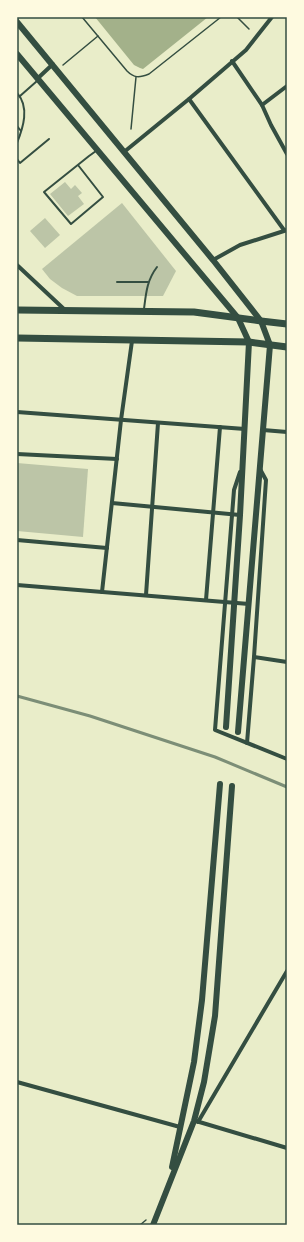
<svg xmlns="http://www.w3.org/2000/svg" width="304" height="1242" font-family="Helvetica,sans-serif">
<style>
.water{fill:#a3b18a}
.building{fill:#bcc5a7}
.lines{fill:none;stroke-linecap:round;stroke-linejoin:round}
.path{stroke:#344e41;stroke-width:1.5}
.service{stroke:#344e41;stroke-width:2}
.minor{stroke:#344e41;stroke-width:4}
.secondary{stroke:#344e41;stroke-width:6}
.primary{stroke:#344e41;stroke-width:7}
.rail{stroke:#7c8e77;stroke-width:3}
.neatline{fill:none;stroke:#344e41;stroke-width:1.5}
</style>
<rect width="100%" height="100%" fill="#e9edc9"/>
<path class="water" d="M95,17H208L143,69L140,68L134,65Z"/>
<g class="building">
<path d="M65,182L71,189L75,185L82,193L78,196L84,204L68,216L50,194Z"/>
<path d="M122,203L176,271L163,296H77L62,288L50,279L42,269Z"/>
<path d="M45,218L60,235L45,248L30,231Z"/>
<path d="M17,463L88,469L83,537L17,531Z"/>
</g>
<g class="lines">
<g class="path">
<path d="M82,17L127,71C134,78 139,78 149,74L221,17"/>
<path d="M237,17L249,29"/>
<path d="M63,65L98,36"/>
<path d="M131,129L136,77"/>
<path d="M140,1225L146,1220"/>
</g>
<g class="service">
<path d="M17,93C30,107 23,128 17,143"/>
<path d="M20,96L37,81"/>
<path d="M17,126L21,131"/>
<path d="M17,159L20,163L49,139"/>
<path d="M78,165L103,197L71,224L44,192L89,156L96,151"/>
<path d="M117,282H148"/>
<path d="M144,309C146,293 147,280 157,267"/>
</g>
<g class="minor">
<path d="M232,61L262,105L271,125L287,154"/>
<path d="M37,79L53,64"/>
<path d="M189,99L284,230"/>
<path d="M262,105L287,86"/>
<path d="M124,152L189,99L246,50L272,17"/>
<path d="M213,260L240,245L287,230"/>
<path d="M17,265L65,310"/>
<path d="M17,412L245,429"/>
<path d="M263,430L287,432"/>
<path d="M17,454L117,459"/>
<path d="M240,472L234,490L215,730L287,759"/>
<path d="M112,503L240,515"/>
<path d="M17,540L107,548"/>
<path d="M17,585L249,604"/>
<path d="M102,592L121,420L132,341"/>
<path d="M146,595L158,423"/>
<path d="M206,600L220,427"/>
<path d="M254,657L287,662"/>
<path d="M247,743L254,657L266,480L260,469"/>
<path d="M17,1082L180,1127"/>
<path d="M196,1121L287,1148"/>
<path d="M198,1122L287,971"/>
</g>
<g class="secondary">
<path d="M17,22L213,260L261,321L270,345L238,732"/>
<path d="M17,54L238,318L249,342L240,515L226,727"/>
<path d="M172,1167L194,1062L202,1000L220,784"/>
<path d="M153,1225L194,1121L204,1082L215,1016L232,786"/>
</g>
<g class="primary">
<path d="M17,310L194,312L261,321L287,324"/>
<path d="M17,338L249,342L287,347"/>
</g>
<path class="rail" d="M17,696L90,716L215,757L287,787"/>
</g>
<rect width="304" height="1242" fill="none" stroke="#fefae0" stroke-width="36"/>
<rect x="18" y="18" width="268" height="1206" class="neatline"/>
</svg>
